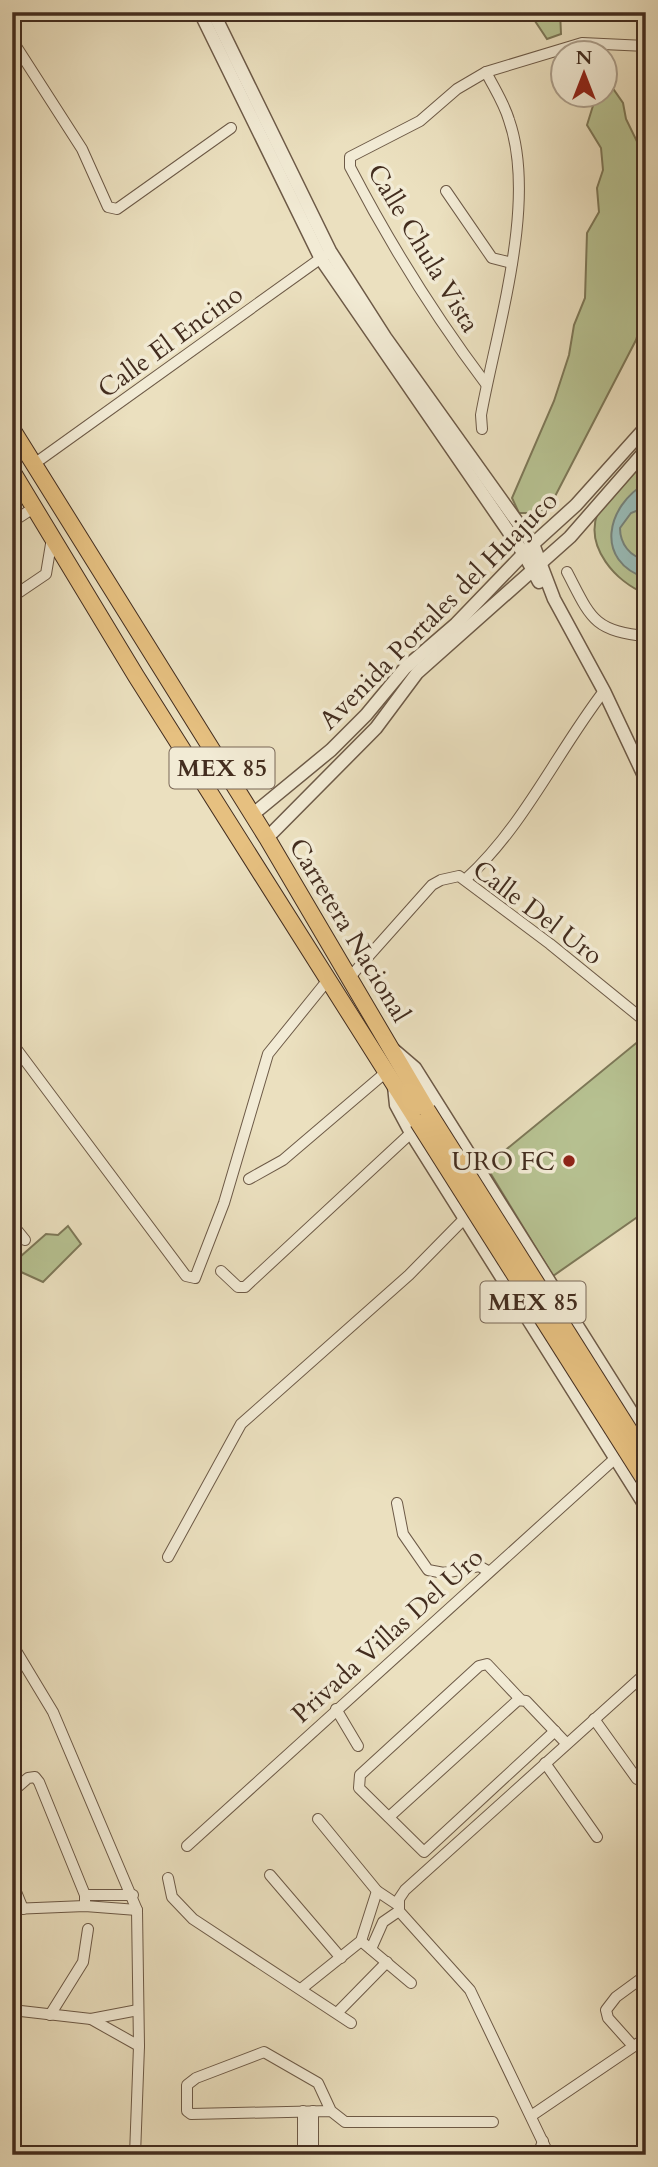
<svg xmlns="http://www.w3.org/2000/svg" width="658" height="2167" font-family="Cardo,serif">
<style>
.green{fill:#b7c292;stroke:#7d7858;stroke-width:2}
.water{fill:#99bcb8;stroke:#77837b;stroke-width:2}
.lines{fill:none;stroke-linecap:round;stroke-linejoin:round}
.minor-casing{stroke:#6d5a47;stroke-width:12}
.tertiary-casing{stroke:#6d5a47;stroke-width:15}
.trunk-casing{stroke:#432d1f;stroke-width:18}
.minor{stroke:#f2ebd5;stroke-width:10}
.tertiary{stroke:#f2ebd5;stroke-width:12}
.trunk{stroke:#e6c080;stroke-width:16}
.trunk-bridge-casing{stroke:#432d1f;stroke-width:18;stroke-linecap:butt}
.trunk-bridge{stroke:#e6c080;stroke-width:16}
.poi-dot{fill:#8f2418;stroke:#f2ebd5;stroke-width:2.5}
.labels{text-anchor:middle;stroke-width:7;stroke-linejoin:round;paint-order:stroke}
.shield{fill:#f2ebd5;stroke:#786656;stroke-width:2}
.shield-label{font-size:24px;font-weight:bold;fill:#432d1f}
.street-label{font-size:26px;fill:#432d1f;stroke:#f2ebd5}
.poi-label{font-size:26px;fill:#432d1f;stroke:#f2ebd5;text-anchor:end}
</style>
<rect width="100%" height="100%" fill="#ebe0bf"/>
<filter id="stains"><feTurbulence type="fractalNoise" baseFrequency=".00286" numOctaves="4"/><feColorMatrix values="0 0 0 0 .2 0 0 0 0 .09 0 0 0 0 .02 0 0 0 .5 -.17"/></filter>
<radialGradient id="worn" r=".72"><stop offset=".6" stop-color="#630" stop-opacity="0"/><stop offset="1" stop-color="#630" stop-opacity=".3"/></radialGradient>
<g class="green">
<path d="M529,12H560L561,34L547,39Z"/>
<path d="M606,89L614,90L623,103L626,119L646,160V308L636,340L550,506L538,513H519L512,498L554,401L569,355L574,325L585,298L587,233L599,212L597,188L603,170L601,148L587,125L596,96L606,94Z"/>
<path d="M646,458V594C616,582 584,547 598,512C604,497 634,471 646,458Z"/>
<path d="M646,1035V1173L642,1176L646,1180V1211L553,1276L486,1166Z"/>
<path d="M68,1226L81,1244L43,1282L21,1272L12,1278V1264L46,1234L58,1235Z"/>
</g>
<path class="water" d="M646,483V507L631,513L620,528C620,543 630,558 646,559V578C594,561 606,506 646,483Z"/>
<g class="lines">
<g class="minor-casing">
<g id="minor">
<path d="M12,40L82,149L108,207L117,209L231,128"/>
<path d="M446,191L492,258L512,263"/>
<path d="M486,384C434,315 390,244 350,167V157L420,121L457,89L486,72L582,43L646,46"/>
<path d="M482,429L481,415C496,331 538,203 509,120C504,103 494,88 486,72"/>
<path d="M34,464L324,256"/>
<path d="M12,522L35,507"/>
<path d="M567,572C590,616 593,632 646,636"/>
<path d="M12,597L46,574L52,538"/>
<path d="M466,879C524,826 557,752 604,691"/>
<path d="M350,977L432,885L441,880L459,876L550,944L646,1022"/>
<path d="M12,1043L186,1276L195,1278L224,1203L268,1054L327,981"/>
<path d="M249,1179L283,1160L385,1073"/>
<path d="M12,1224L25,1240"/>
<path d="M221,1271L238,1287H245L411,1133"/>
<path d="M633,1415L646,1409"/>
<path d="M397,1503L403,1534L428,1570L444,1573L479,1566L488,1571"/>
<path d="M168,1557L241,1424L409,1275L465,1218"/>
<path d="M12,1644L53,1712L137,1910L139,2046L135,2155"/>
<path d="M520,1699L487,1664L479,1666L360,1775L359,1788L424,1852L555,1731"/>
<path d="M336,1709L358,1746"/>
<path d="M594,1719L637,1779"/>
<path d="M545,1763L597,1837"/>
<path d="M12,1792L28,1778L35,1777L39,1782L85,1895V1906"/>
<path d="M389,1817L518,1700L526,1701L566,1743"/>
<path d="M318,1819L377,1891L398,1905"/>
<path d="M187,1846L620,1454"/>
<path d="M270,1875L341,1958"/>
<path d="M168,1878L172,1897L193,1919L351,2023"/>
<path d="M12,1882L23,1909"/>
<path d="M85,1895H133"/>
<path d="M12,1909L85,1906L137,1910"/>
<path d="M399,1911V1899L405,1890L646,1673"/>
<path d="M399,1911L470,1990L549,2155"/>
<path d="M361,1941L411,1983"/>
<path d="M371,1949L383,1922L399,1911"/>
<path d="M301,1989L361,1941L377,1891"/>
<path d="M12,2010L91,2019L138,2010"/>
<path d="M337,2013L387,1962"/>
<path d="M50,2015L83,1962L88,1929"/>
<path d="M91,2019L139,2046"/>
<path d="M633,2046L608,2018L606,2010L616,1997L646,1975"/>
<path d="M303,2111V2155"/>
<path d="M313,2111V2155"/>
<path d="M331,2111L191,2114L187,2111V2085L196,2078L264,2052L318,2083L331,2111L345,2122H493"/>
<path d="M531,2116L646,2038"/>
<path d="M538,2155L543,2141"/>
</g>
</g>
<g class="tertiary-casing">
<g id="tertiary">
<path d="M200,12L321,259L524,554L539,582"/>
<path d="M213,12L330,251L385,337L533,544L554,599L604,691L646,780"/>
<path d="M252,815L331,750L366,715L405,668L456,624L533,544L576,505L646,427"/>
<path d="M267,838L376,728L417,673L570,537L646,450"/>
<path d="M394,1050L415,1068L646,1435"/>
<path d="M394,1086L396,1105L411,1133L646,1507"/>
</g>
</g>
<g class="trunk-casing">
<g id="trunk">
<path d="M12,429L267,838L427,1110"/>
<path d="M12,471L136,676L418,1122"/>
</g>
</g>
<use href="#minor" class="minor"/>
<use href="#tertiary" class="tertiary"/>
<use href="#trunk" class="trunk"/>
<g class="trunk-bridge-casing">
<g id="trunk-bridge">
<path d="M427,1110L646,1457"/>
<path d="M418,1122L646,1482"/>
</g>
</g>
<use href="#trunk-bridge" class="trunk-bridge"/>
</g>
<circle class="poi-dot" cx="569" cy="1161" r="7"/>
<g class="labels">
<g class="shield">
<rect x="169.5" y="747.5" width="105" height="41" rx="5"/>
<rect x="480.5" y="1281.5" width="105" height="41" rx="5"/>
</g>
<g class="shield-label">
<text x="222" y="776">MEX 85</text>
<text x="533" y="1310">MEX 85</text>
</g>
<g class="street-label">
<text transform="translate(424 248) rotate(59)" y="9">Calle Chula Vista</text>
<text transform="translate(170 341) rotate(-36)" y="9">Calle El Encino</text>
<text transform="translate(438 610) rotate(-45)" y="9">Avenida Portales del Huajuco</text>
<text transform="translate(538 912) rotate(37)" y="9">Calle Del Uro</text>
<text transform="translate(350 930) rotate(59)" y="9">Carretera Nacional</text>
<text transform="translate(387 1635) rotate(-42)" y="9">Privada Villas Del Uro</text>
</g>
<g class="poi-label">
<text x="555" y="1170">URO FC</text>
</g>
</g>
<rect width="658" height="2167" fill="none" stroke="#ebe0bf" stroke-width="42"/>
<rect x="14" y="14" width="630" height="2139" fill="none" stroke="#432d1f" stroke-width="3.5"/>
<rect x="21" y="21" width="616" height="2125" fill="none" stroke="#432d1f" stroke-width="2"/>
<g transform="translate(584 74)"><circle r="33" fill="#f2ebd5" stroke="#ac9f8c" stroke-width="2"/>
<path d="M0-5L12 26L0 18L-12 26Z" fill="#8f2418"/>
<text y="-10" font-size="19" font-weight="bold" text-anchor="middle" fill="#432d1f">N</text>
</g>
<rect width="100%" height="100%" filter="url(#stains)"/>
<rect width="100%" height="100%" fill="url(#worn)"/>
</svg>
